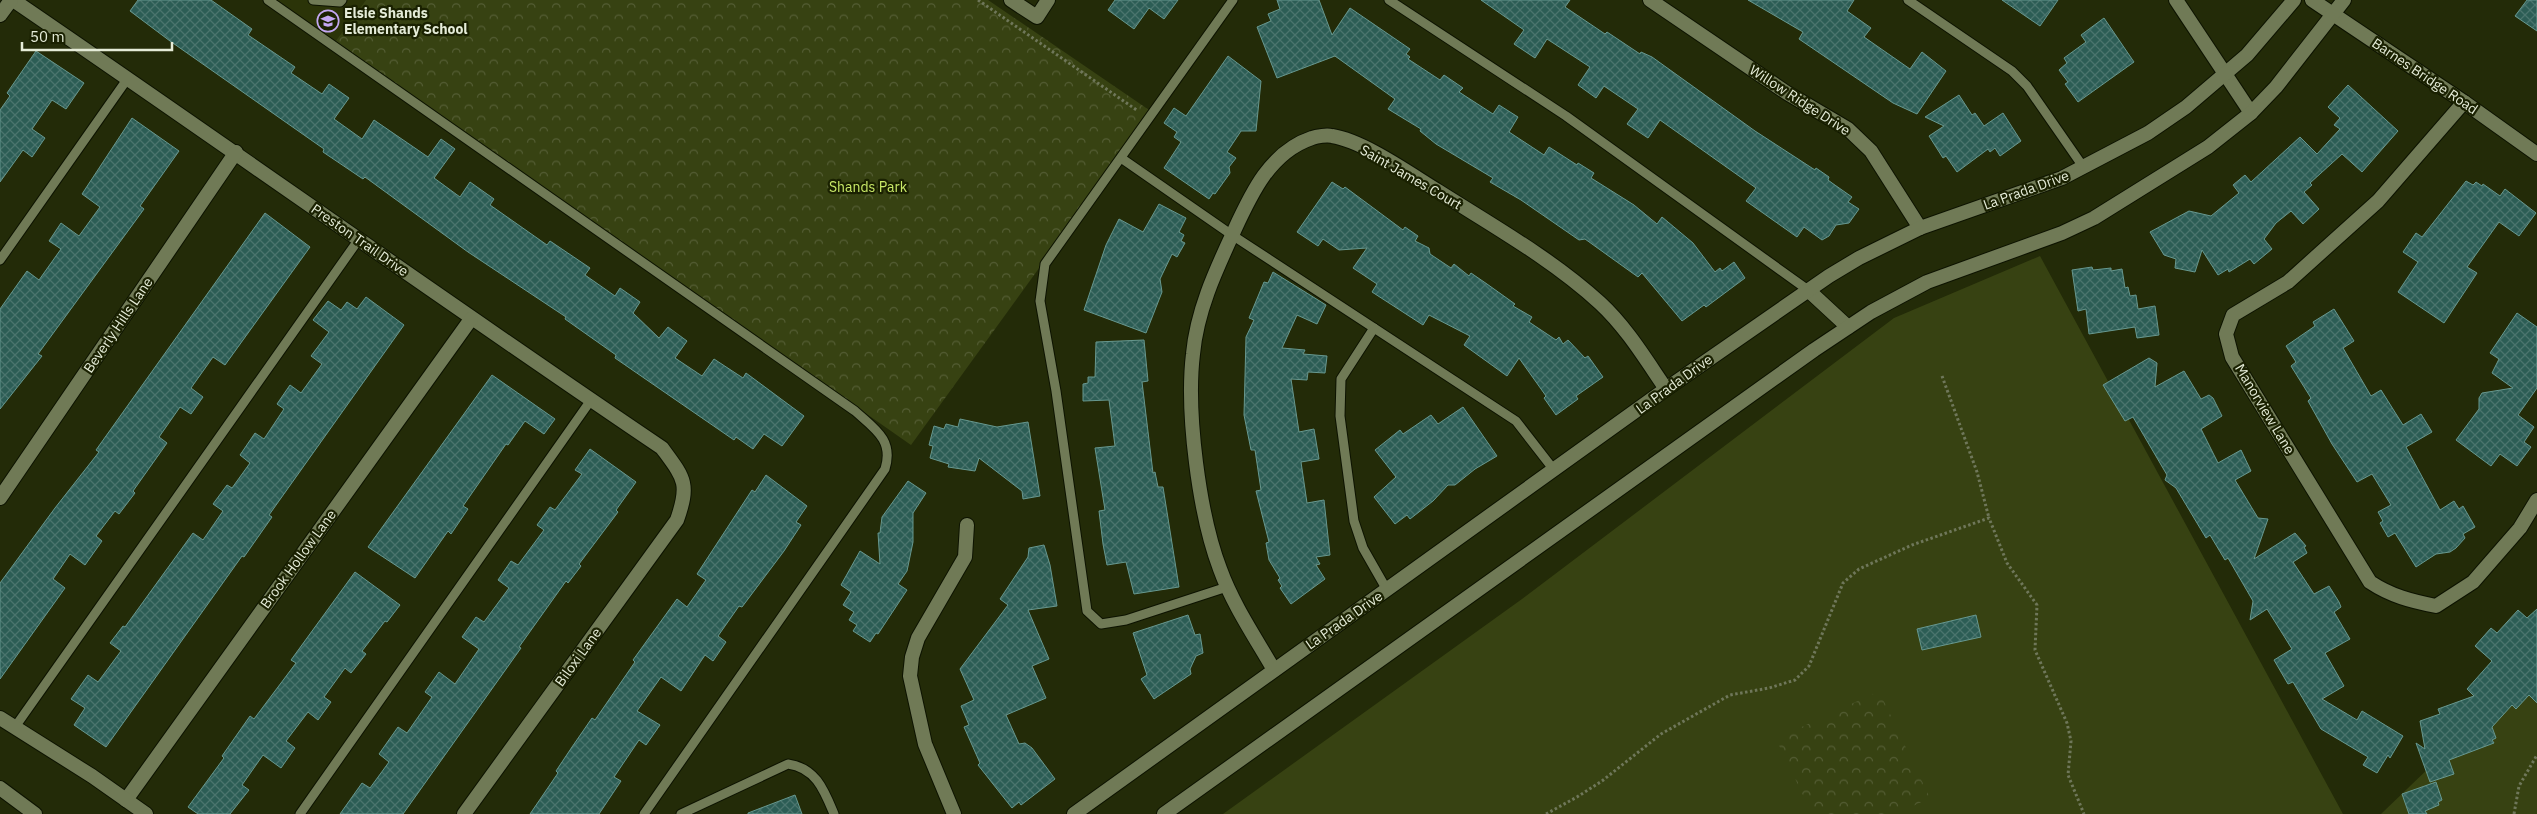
<svg xmlns="http://www.w3.org/2000/svg" width="2537" height="814" font-family="'IBM Plex Sans',sans-serif">
<style>
.built{fill:#2b3408}
.green{fill:#374212}
.park{fill:url(#park-crowns)}
.building{fill:url(#building-cross-hatch);stroke:#67988f}
.lines{fill:none;stroke-linecap:round;stroke-linejoin:round}
.service-casing{stroke:#0d1300;stroke-width:11}
.minor-casing{stroke:#0d1300;stroke-width:16}
.tertiary-casing{stroke:#0d1300;stroke-width:16}
.secondary-casing{stroke:#0d1300;stroke-width:16}
.path{stroke:#6f775a;stroke-width:3;stroke-dasharray:2.5 2.5;stroke-linecap:butt}
.service{stroke:#707a56;stroke-width:9}
.minor{stroke:#707a56;stroke-width:14}
.tertiary{stroke:#707a56;stroke-width:14}
.secondary{stroke:#707a56;stroke-width:14}
.labels{text-anchor:middle;stroke-width:4.5;stroke-linejoin:round;paint-order:stroke}
.poi-label{font-size:14px;font-weight:bold;fill:#e5ecd8;stroke:#1a2101;text-anchor:start}
.street-label{font-size:14px;fill:#e5ecd8;stroke:#1a2101}
.park-label{font-size:14px;fill:#caea68;stroke:#1a2101}
</style>
<defs>
<pattern id="park-crowns" width="20" height="18" patternUnits="userSpaceOnUse" patternTransform="scale(1.25)"><rect width="20" height="18" fill="#374212"/><path d="M2 6a3 3 0 1 1 6 0M12 15a3 3 0 1 1 6 0" fill="none" stroke="#545d34"/></pattern>
<pattern id="building-cross-hatch" width="8" height="8" patternUnits="userSpaceOnUse" patternTransform="scale(1.25)"><rect width="8" height="8" fill="#2c5d55"/><path d="M0 0l8 8M0 8l8-8" fill="none" stroke="#4a746d"/></pattern>
</defs>
<rect width="100%" height="100%" fill="#232b08"/>
<path class="built" d="M276,0H366L335,42Z"/>
<g class="green">
<path d="M2040,256L2343,814H1223L1522,599L1894,318Z"/>
<path d="M2537,664V814H2381Z"/>
</g>
<g class="park">
<path d="M366,0H988L1152,112L911,445L335,42Z"/>
<path d="M1879,691L1930,798L1896,814H1812L1776,739Z"/>
</g>
<g class="building">
<path d="M138,0H211L252,29L248,35L295,67L291,73L322,94L329,84L349,98L334,119L362,139L374,120L428,157L441,139L455,149L434,178L460,197L470,182L494,199L490,205L547,245L550,241L590,268L585,275L615,296L620,288L640,302L633,313L659,338L668,327L687,341L675,358L702,376L714,359L743,378L746,373L804,416L782,446L764,434L753,449L736,437L734,440L615,358L616,355L565,319L566,317L468,252L365,177L363,179L323,152L324,149L170,41L130,11Z"/>
<path d="M1115,0H1178L1164,19L1149,8L1134,29L1108,10Z"/>
<path d="M1277,0H1319L1332,35L1350,8L1410,49L1406,54L1410,57L1408,59L1440,80L1444,75L1463,88L1459,92L1493,114L1499,105L1518,117L1509,132L1544,155L1549,147L1577,165L1578,163L1594,173L1591,178L1634,205L1657,224L1662,217L1693,243L1715,272L1720,268L1722,271L1734,262L1745,278L1706,307L1704,305L1682,321L1642,273L1638,277L1585,239L1579,240L1521,200L1490,182L1493,178L1436,144L1420,131L1421,129L1388,109L1395,99L1335,56L1277,78L1257,27L1271,21L1268,14L1280,9Z"/>
<path d="M1481,0H1570L1565,7L1605,34L1607,32L1640,54L1641,52L1652,57L1755,131L1815,170L1816,168L1829,177L1828,180L1832,183L1852,197L1848,202L1859,209L1849,223L1836,225L1829,236L1822,240L1804,227L1797,237L1746,201L1756,188L1660,120L1648,138L1627,124L1638,109L1604,86L1596,98L1578,85L1590,67L1547,39L1535,58L1514,44L1524,30Z"/>
<path d="M1748,0H1854L1847,11L1871,28L1864,37L1910,69L1922,52L1946,71L1917,114L1893,103L1799,39L1803,32Z"/>
<path d="M2002,0H2058L2040,26Z"/>
<path d="M2527,0H2537V31L2515,16Z"/>
<path d="M2104,18L2134,62L2078,102L2065,84L2068,82L2059,70L2067,63L2064,58L2086,42L2081,35Z"/>
<path d="M36,51L84,83L66,109L52,100L32,129L45,138L32,157L23,150L0,182V110L10,96L7,93Z"/>
<path d="M1228,56L1261,81L1256,131H1241L1227,152L1236,158L1229,167L1230,173L1215,194L1213,193L1209,199L1164,168L1181,142L1174,137L1177,132L1164,123L1174,108L1186,116Z"/>
<path d="M2348,85L2398,131L2362,172L2342,154L2310,183L2312,185L2304,192L2319,209L2303,224L2291,211L2276,223L2264,239L2272,249L2254,264L2250,259L2229,272L2228,269L2218,275L2202,250L2195,272L2175,268L2176,259L2164,255L2150,232L2189,211L2211,216L2239,193L2233,185L2245,175L2251,182L2300,137L2317,154L2340,129L2334,125L2340,118L2328,107Z"/>
<path d="M1959,95L1972,115L1975,113L1984,126L2003,113L2021,141L2000,156L1995,148L1990,152L1988,149L1957,172L1946,156L1943,158L1929,136L1944,126L1925,117Z"/>
<path d="M132,118L179,151L140,206L144,209L38,354L42,356L0,409V309L27,271L39,280L61,249L49,241L61,223L79,236L100,207L82,194Z"/>
<path d="M2466,181L2473,185L2476,182L2482,186L2483,184L2500,196L2505,189L2536,213L2519,236L2499,222L2467,267L2477,273L2444,323L2398,292L2418,262L2403,252L2416,233L2422,237Z"/>
<path d="M1332,182L1343,189L1345,187L1403,230L1405,227L1418,236L1415,241L1429,248L1430,254L1451,268L1454,264L1469,276L1471,273L1487,284L1515,304L1513,306L1532,317L1529,322L1556,340L1559,337L1563,344L1568,340L1585,358L1588,356L1603,377L1576,396L1578,399L1556,415L1544,398L1546,396L1519,358L1507,376L1464,345L1470,336L1429,315L1423,325L1372,292L1377,284L1353,268L1367,248L1339,250L1323,239L1318,246L1297,232Z"/>
<path d="M1159,204L1186,218L1179,232L1184,235L1181,241L1185,243L1177,257L1172,254L1160,279L1162,292L1146,333L1084,310L1106,245L1119,219L1143,232Z"/>
<path d="M265,213L310,247L225,365L213,357L191,388L203,397L191,414L180,407L159,437L167,443L133,491L135,493L119,514L115,511L96,536L102,541L85,565L70,554L53,579L65,588L0,679V583L55,508L99,452L96,450Z"/>
<path d="M2092,267L2093,270L2111,268V271L2122,269L2125,288L2128,287L2130,296L2136,295L2138,309L2155,306L2159,335L2137,338L2135,327L2089,334L2086,309L2078,311L2072,270Z"/>
<path d="M1273,272L1326,305L1317,324L1297,315L1282,348L1305,350L1303,354L1327,356L1325,373L1308,372L1307,380L1291,379L1299,432L1314,429L1319,459L1301,462L1307,503L1324,500L1330,555L1316,557L1320,564L1316,565L1325,579L1291,604L1280,588L1282,586L1278,580L1280,578L1269,560L1266,543L1269,542L1256,491L1261,490L1255,450H1251L1244,415L1246,337L1254,320L1249,318L1264,282L1268,283Z"/>
<path d="M366,297L404,325L269,515L272,517L244,557L242,556L106,747L74,725L85,708L71,699L88,675L98,682L121,651L110,643L123,626L125,627L193,533L203,540L223,511L213,504L227,485L232,488L250,463L240,455L255,433L264,439L284,409L277,404L290,385L301,393L322,364L311,356L329,332L313,320L328,301L341,310L347,302L357,309Z"/>
<path d="M2334,309L2354,341L2343,348L2371,396L2381,390L2403,425L2421,414L2432,432L2406,447L2440,510L2454,501L2459,509L2463,506L2475,527L2463,534L2465,538L2456,548L2450,552L2436,554L2416,567L2395,533L2388,537L2380,523L2383,521L2378,512L2391,505L2372,474L2357,482L2332,444L2308,401L2311,398L2291,366L2296,362L2286,346L2315,326L2313,322Z"/>
<path d="M2517,313L2537,327V388L2518,415L2534,427L2524,442L2531,447L2517,466L2500,454L2491,466L2456,440L2479,409V398L2482,393L2513,388L2492,373L2499,359L2490,353Z"/>
<path d="M1144,340L1148,381L1142,382L1153,473L1155,472L1158,487H1163L1179,587L1134,594L1126,562L1107,565L1103,544L1099,511L1105,510L1095,448L1115,446L1109,400L1083,401V384L1088,383V377H1095L1096,342Z"/>
<path d="M2149,358L2157,363L2155,387L2184,371L2201,399L2209,395L2213,398L2222,416L2201,429L2218,463L2241,450L2251,471L2235,480L2258,518L2268,519L2254,559L2295,533L2306,546L2304,547L2307,553L2293,562L2314,594L2329,586L2339,602L2341,607L2334,612L2350,639L2325,653L2344,686L2322,699L2357,720L2362,711L2403,736L2390,758L2388,755L2377,773L2363,765L2368,757L2321,729L2293,682L2288,684L2274,660L2292,649L2267,609L2250,620L2253,601L2228,558L2225,560L2210,535L2206,538L2176,488L2165,480L2167,475L2133,417L2125,421L2103,385Z"/>
<path d="M492,375L555,419L544,434L525,421L508,445L506,444L463,506L468,509L451,534L448,531L415,578L368,547Z"/>
<path d="M1463,407L1497,456L1475,469L1455,485H1448L1433,501L1410,519L1407,515L1395,524L1374,497L1396,477L1375,450L1400,430L1403,434L1431,415L1438,424Z"/>
<path d="M960,419L997,427L1028,422L1040,496L1023,499L1022,491L979,458L975,471L948,467L949,464L930,458L933,446L929,445L934,426L944,429L946,424L958,427Z"/>
<path d="M590,449L636,482L616,510L618,512L579,564L581,566L568,583L566,581L519,647L521,648L403,814H340L362,783L370,788L389,762L379,754L398,727L407,733L432,697L425,692L439,672L455,684L479,649L462,637L476,617L484,622L509,588L498,580L511,561L518,565L544,530L537,525L550,507L555,510L582,474L575,470Z"/>
<path d="M766,475L807,506L796,522L801,525L784,551L742,607L739,606L718,636L726,642L713,661L705,655L681,691L661,677L637,711L660,725L646,745L639,740L614,777L621,781L599,814H530L558,773L556,771L572,747L592,718L595,720L635,662L633,660L677,599L687,607L706,580L697,574L752,490L755,492Z"/>
<path d="M908,481L926,493L913,513V542L907,571L898,584L907,590L878,634L876,633L870,642L853,631L857,625L849,620L854,612L843,605L851,592L841,585L860,551L880,564L878,533H880L882,517Z"/>
<path d="M1044,545L1050,565L1057,606L1028,610L1049,659L1032,666L1046,698L1006,715L1019,744L1025,743L1032,748L1055,779L1021,805L1019,802L1012,808L978,765L980,763L964,727L969,725L961,706L974,700L960,669L1008,605L1000,599L1028,557L1029,548Z"/>
<path d="M355,572L400,605L387,622L385,621L362,651L366,654L351,673L345,668L324,697L331,702L318,720L308,712L286,741L295,748L281,768L263,755L242,785L249,790L230,814H198L188,807L224,758L222,756L250,716L254,719L296,663L291,660Z"/>
<path d="M2537,609V703L2529,695L2516,709L2512,705L2492,727L2496,738L2492,740L2494,743L2449,760L2454,774L2430,782L2416,743L2425,749L2420,721L2440,714L2438,709L2474,696L2467,689L2492,661L2475,646L2491,628L2497,633L2518,610L2527,618Z"/>
<path d="M1188,615L1195,635L1200,634L1203,653L1196,656L1190,669L1191,674L1154,699L1141,679L1147,675L1133,633Z"/>
<path d="M1976,615L1981,637L1922,650L1917,629Z"/>
<path d="M2436,782L2442,800L2438,802L2439,805L2425,811L2427,814H2409L2402,794Z"/>
<path d="M795,795L802,814H748V813Z"/>
</g>
<g class="lines">
<g class="service-casing">
<g id="service">
<path d="M268,0L855,411C875,429 894,440 885,469L644,814"/>
<path d="M313,0L340,2L342,0"/>
<path d="M1389,0L1566,116L1808,290"/>
<path d="M1908,0L2012,71L2027,86L2084,168"/>
<path d="M1121,158L1232,235L1516,421L1554,470"/>
<path d="M0,260L128,78"/>
<path d="M1374,328L1341,379L1340,416L1354,521L1363,548L1387,590"/>
<path d="M1227,587L1126,620L1101,624L1087,611L1056,391L1040,301L1045,264L1233,0"/>
<path d="M15,727L359,239"/>
<path d="M300,814L591,400"/>
<path d="M681,814L788,764C816,768 824,790 834,814"/>
</g>
</g>
<g class="minor-casing">
<g id="minor">
<path d="M13,0C230,148 444,301 662,448C684,478 690,483 677,520L464,814"/>
<path d="M1011,0L1037,17L1048,0"/>
<path d="M1650,0L1787,93L1848,129L1871,151L1920,228"/>
<path d="M2176,0L2251,113"/>
<path d="M0,15L11,0"/>
<path d="M2464,102L2378,201L2288,282L2233,315L2226,334L2232,357L2370,582C2391,596 2411,601 2436,606L2473,582L2520,528L2537,500"/>
<path d="M0,498L236,152"/>
<path d="M1274,670C1255,637 1233,605 1220,569C1199,514 1186,412 1193,354C1197,310 1216,270 1234,231C1251,194 1270,152 1312,138C1317,136 1327,135 1332,136C1364,141 1410,174 1438,191C1493,226 1552,259 1600,303C1627,328 1646,360 1666,389"/>
<path d="M126,800L471,319"/>
<path d="M954,814L925,744L910,676L912,657L918,638L965,557L967,525"/>
</g>
</g>
<g class="tertiary-casing">
<path id="tertiary" d="M2312,0L2464,102L2537,154"/>
</g>
<g class="secondary-casing">
<g id="secondary">
<path d="M1808,290L1848,327"/>
<path d="M0,718L92,776L146,814"/>
<path d="M0,788L35,814"/>
<path d="M1074,814L1666,389L1829,276L1859,258L1920,228L2062,178L2148,133L2186,107L2247,55L2294,0"/>
<path d="M1164,814L1814,350L1871,312L1927,282L2062,233L2094,218L2208,147L2251,113L2276,87L2344,0"/>
</g>
</g>
<g class="path">
<path d="M978,0L1138,111"/>
<path d="M1942,376L1977,472L1989,518"/>
<path d="M1546,814L1577,797L1602,781L1661,734L1730,695L1769,688L1795,680L1809,666L1843,583L1859,569L1912,545L1989,518L2007,563L2037,605L2035,650L2067,723L2071,741L2068,775L2084,814"/>
<path d="M2514,814L2519,786L2537,755"/>
</g>
<use href="#service" class="service"/>
<use href="#minor" class="minor"/>
<use href="#tertiary" class="tertiary"/>
<use href="#secondary" class="secondary"/>
</g>
<defs>
<g id="school-ring" transform="scale(1.125)"><circle r="9.5" fill="#1a2101" stroke="#c3a7f2" stroke-width="1.5"/><path d="M0-5L7-2L0 1L-7-2ZM-4 1L0 2.5L4 1V4Q0 6-4 4Z" fill="#c3a7f2"/></g>
</defs>
<g fill-rule="evenodd">
<use href="#school-ring" x="328" y="21"/>
</g>
<g class="labels">
<g class="poi-label">
<text x="344" y="18">Elsie Shands<tspan x="344" dy="16">Elementary School</tspan></text>
</g>
<g class="street-label">
<text transform="translate(2425 76) rotate(34)" y="5">Barnes Bridge Road</text>
<text transform="translate(1800 100) rotate(33)" y="5">Willow Ridge Drive</text>
<text transform="translate(1411 177) rotate(30)" y="5">Saint James Court</text>
<text transform="translate(2026 190) rotate(-20)" y="5">La Prada Drive</text>
<text transform="translate(360 240) rotate(35)" y="5">Preston Trail Drive</text>
<text transform="translate(118 325) rotate(-56)" y="5">Beverly Hills Lane</text>
<text transform="translate(1674 384) rotate(-36)" y="5">La Prada Drive</text>
<text transform="translate(2265 409) rotate(59)" y="5">Manorview Lane</text>
<text transform="translate(298 559) rotate(-54)" y="5">Brook Hollow Lane</text>
<text transform="translate(1344 620) rotate(-35)" y="5">La Prada Drive</text>
<text transform="translate(578 657) rotate(-54)" y="5">Biloxi Lane</text>
</g>
<g class="park-label">
<text x="868" y="192">Shands Park</text>
</g>
</g>
<path d="M22 42v8h150v-8" fill="none" stroke="#e5ecd8" stroke-width="2.5"/>
<text x="30" y="42" font-size="15" fill="#e5ecd8" stroke="#1a2101" stroke-width="4" paint-order="stroke">50 m</text>
</svg>
